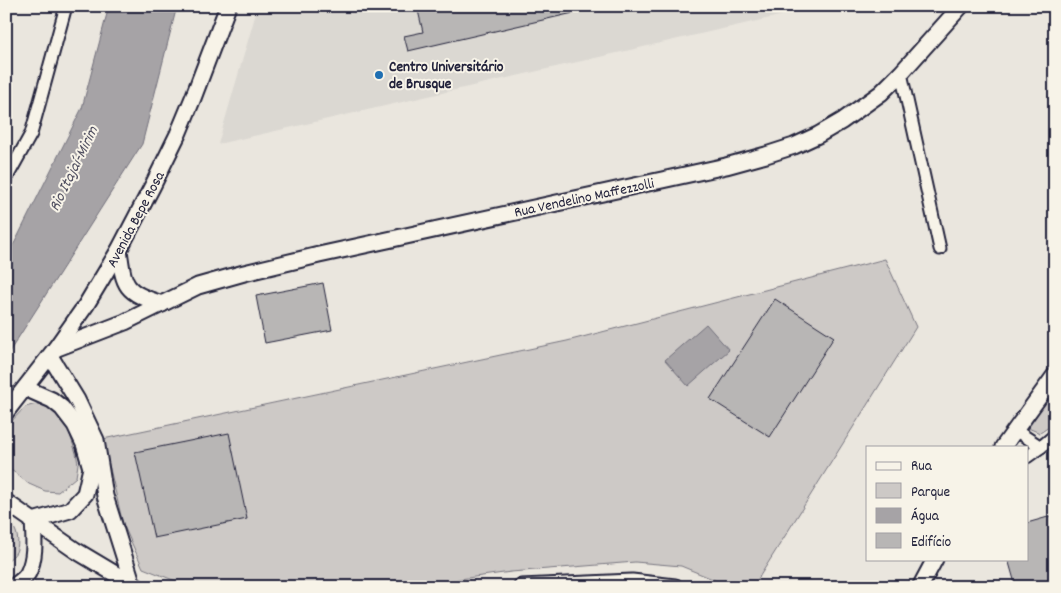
<svg xmlns="http://www.w3.org/2000/svg" width="1061" height="593" font-family="Dekko,sans-serif">
<style>
.built{fill:#dbd8d2}
.green{fill:#cdc9c6;stroke:#787680}
.water{fill:#a6a3a6;stroke:#716f7b}
.building{fill:#b8b6b5;stroke:#22223b}
.lines{fill:none;stroke-linecap:round;stroke-linejoin:round}
.street-casing{stroke:#22223b;stroke-width:15}
.secondary-casing{stroke:#22223b;stroke-width:19}
.street{stroke:#f7f3e8;stroke-width:11}
.secondary{stroke:#f7f3e8;stroke-width:15}
.poi-dot{fill:#1f6fb2;stroke:#f7f3e8;stroke-width:2}
.labels{text-anchor:middle;stroke-width:4;stroke-linejoin:round;paint-order:stroke}
.poi-label{font-size:15px;font-weight:bold;fill:#22223b;stroke:#f7f3e8;text-anchor:start}
.street-label{font-size:15px;fill:#22223b;stroke:#f7f3e8}
.water-label{font-size:16px;font-style:italic;fill:#504f60;stroke:#f7f3e8}
</style>
<rect width="100%" height="100%" fill="#eae6de"/>
<filter id="ink" filterUnits="userSpaceOnUse"><feTurbulence type="fractalNoise" baseFrequency=".02" numOctaves="2"/><feDisplacementMap in="SourceGraphic" scale="10" xChannelSelector="R" yChannelSelector="G"/><feConvolveMatrix kernelMatrix="1 2 1 2 8 2 1 2 1" color-interpolation-filters="sRGB"/></filter>
<g filter="url(#ink)">
<path class="built" d="M258,6H823L218,144Z"/>
<g class="green">
<path d="M885,259L916,327L753,587H726L715,580L681,566L635,562L511,572L401,587H197L188,586L143,568L123,524L103,439L567,341Z"/>
<path d="M1055,386V423L1040,433L1028,428L1033,416Z"/>
<path d="M37,404L54,409L68,429L76,453L78,464L76,477L58,492L45,491L29,484L6,466V427L25,407Z"/>
<path d="M6,518C15,525 20,538 17,549C16,555 10,558 6,562Z"/>
</g>
<g class="water">
<path d="M109,6H177L142,144L6,357V255L15,242L82,108Z"/>
<path d="M706,324L729,350L688,386L665,360Z"/>
</g>
<g class="building">
<path d="M417,6H582V11L408,51L404,36L423,32Z"/>
<path d="M323,283L332,330L265,343L256,296Z"/>
<path d="M775,299L834,337L770,437L710,399Z"/>
<path d="M229,433L247,519L154,538L135,452Z"/>
<path d="M1055,515V587H1012L1014,580L1008,559H1027V523Z"/>
</g>
<g class="lines">
<g class="street-casing">
<g id="street">
<path d="M901,73L940,249"/>
<path d="M6,179L31,134L66,6"/>
<path d="M1015,430L1041,447"/>
<path d="M1027,457L1041,447L1055,435"/>
</g>
</g>
<g class="secondary-casing">
<g id="secondary">
<path d="M119,250C124,288 125,292 162,304"/>
<path d="M55,349L125,322L198,286L244,273L319,255L726,166L766,155L794,146L818,135L842,121L881,93L901,73L961,6"/>
<path d="M50,356L77,400L96,440L105,496L133,585"/>
<path d="M25,388L52,400L62,408L75,425L84,444L91,468L85,494L70,510L33,521"/>
<path d="M6,412L55,349L86,305L119,250L153,185L178,134L193,98L228,6"/>
<path d="M1003,447L1055,375"/>
<path d="M6,502L75,550L137,587"/>
<path d="M13,587C18,583 25,579 28,573C36,557 34,538 33,521"/>
<path d="M521,587L632,582L675,587"/>
<path d="M920,587L935,559"/>
</g>
</g>
<use href="#street" class="street"/>
<use href="#secondary" class="secondary"/>
</g>
</g>
<circle class="poi-dot" cx="379" cy="75" r="5"/>
<g class="labels">
<g class="poi-label">
<text x="389" y="71">Centro Universitário<tspan x="389" dy="17">de Brusque</tspan></text>
</g>
<g class="street-label">
<text transform="translate(584 197) rotate(-12)" y="5">Rua Vendelino Maffezzolli</text>
<text transform="translate(135 219) rotate(-62)" y="5">Avenida Bepe Rosa</text>
</g>
<g class="water-label">
<text transform="translate(72 168) rotate(-64)" y="6">Rio Itajaí-Mirim</text>
</g>
</g>
<rect width="1061" height="593" fill="none" stroke="#f7f3e8" stroke-width="25"/>
<rect x="12" y="12" width="1036" height="568" fill="none" stroke="#22223b" stroke-width="2" filter="url(#ink)"/>
<rect x="866" y="446" width="162" height="115" fill="#f7f3e8" stroke="#a29fa3"/>
<rect x="876" y="462" width="25" height="8" fill="#f7f3e8" stroke="#a29fa3"/>
<text x="911" y="470" font-size="15" fill="#22223b">Rua</text>
<rect x="876" y="483" width="25" height="15" fill="#cdc9c6" stroke="#a29fa3"/>
<text x="911" y="496" font-size="15" fill="#22223b">Parque</text>
<rect x="876" y="508" width="25" height="15" fill="#a6a3a6" stroke="#a29fa3"/>
<text x="911" y="520" font-size="15" fill="#22223b">Água</text>
<rect x="876" y="533" width="25" height="15" fill="#b8b6b5" stroke="#a29fa3"/>
<text x="911" y="546" font-size="15" fill="#22223b">Edifício</text>
</svg>
